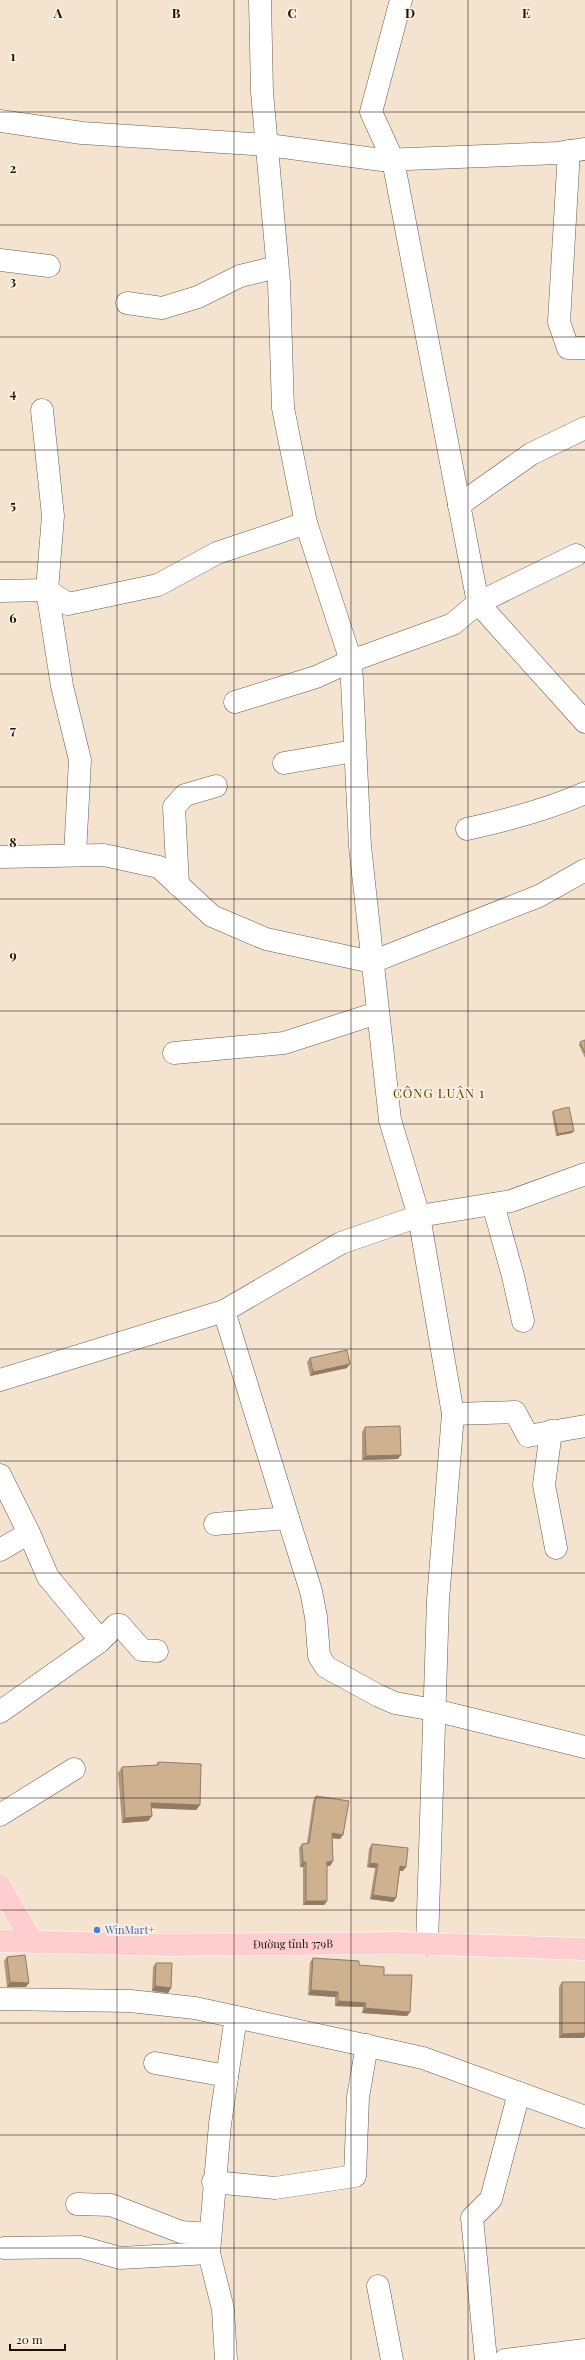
<svg xmlns="http://www.w3.org/2000/svg" width="585" height="2360" font-family="'Playfair Display',serif">
<style>
.lines{fill:none;stroke-linecap:round;stroke-linejoin:round}
.minor-casing{stroke:#6a5c4a;stroke-width:23}
.major-casing{stroke:#fff;stroke-width:23}
.minor{stroke:#fff;stroke-width:22}
.major{stroke:#fdcdcf;stroke-width:22}
.wall{fill:#b1987b}
.shaded-wall{fill:#907c64}
.building{fill:#ceb18f;stroke:#907c64}
.grid{fill:none;stroke:#18120b;stroke-width:1;stroke-opacity:0.55}
.shop-dot{fill:#3f7fe0;stroke:#fef0e0;stroke-width:1.5}
.labels{text-anchor:middle;stroke-width:3.5;stroke-linejoin:round;paint-order:stroke}
.shop-label{font-size:11px;fill:#366cbe;stroke:#fef0e0;text-anchor:start}
.street-label{font-size:11px;fill:#18120b;stroke:#fef0e0}
.quarter-label{font-size:13px;letter-spacing:1px;fill:#564200;stroke:#fef0e0}
.grid-label{font-size:13px;text-anchor:middle;font-weight:bold;fill:#18120b;stroke:#fef0e0;stroke-width:3.5;stroke-linejoin:round;paint-order:stroke}
</style>
<rect width="100%" height="100%" fill="#f4e3ce"/>
<g class="lines">
<g class="minor-casing">
<g id="minor">
<path d="M260,0L262,92L279,282L283,408L306,523L351,661L360,846L390,1120L419,1216L453,1414L438,1600L427,1944"/>
<path d="M401,0L371,112L393,160L478,603L585,722"/>
<path d="M0,121L82,133L268,145L382,160L558,153L585,149"/>
<path d="M569,151L559,322L568,348H585"/>
<path d="M0,260L49,266"/>
<path d="M127,303L162,308L198,297L240,276L277,267"/>
<path d="M42,410L53,516L47,590L62,686L80,760L75,855"/>
<path d="M459,505L531,454L585,428"/>
<path d="M0,591L47,590L68,604L158,585L217,553L306,523"/>
<path d="M235,702L316,677L351,661L453,624L478,603L576,555"/>
<path d="M284,763L354,751"/>
<path d="M467,829C508,820 547,810 585,793"/>
<path d="M0,857L104,855L159,867L212,916L266,939L372,962L539,896L585,870"/>
<path d="M178,885L174,807L185,795L216,786"/>
<path d="M174,1053L284,1043L377,1013"/>
<path d="M493,1204L513,1276L523,1321"/>
<path d="M0,1380L224,1311L341,1243L419,1216L511,1201L585,1174"/>
<path d="M453,1414L515,1412L528,1436L585,1426"/>
<path d="M551,1431L544,1485L556,1548"/>
<path d="M0,1475L29,1533L48,1577L97,1636L99,1642"/>
<path d="M288,1518L311,1591L316,1617L319,1656L326,1667L379,1696L395,1703L434,1710L585,1747"/>
<path d="M215,1524L288,1518L224,1311"/>
<path d="M0,1550L29,1533"/>
<path d="M0,1712L99,1642L116,1625H120L142,1650L157,1651"/>
<path d="M0,1815L74,1769"/>
<path d="M0,1999L130,2001L195,2008L423,2058L585,2117"/>
<path d="M155,2063L227,2076"/>
<path d="M213,2182L275,2188L355,2176L358,2097L367,2045"/>
<path d="M77,2204L111,2205L181,2232L210,2234"/>
<path d="M4,2248L81,2247L120,2258L209,2253"/>
<path d="M378,2286L392,2360"/>
<path d="M226,2360L223,2309L209,2253L220,2124L236,2017"/>
<path d="M486,2360L472,2218L491,2199L519,2093"/>
<path d="M505,2360L585,2350"/>
</g>
</g>
<g class="major-casing">
<g id="major">
<path d="M0,1886L32,1941"/>
<path id="s1" d="M0,1941L167,1945L399,1943L585,1949"/>
</g>
</g>
<use href="#minor" class="minor"/>
<use href="#major" class="major"/>
</g>
<g class="wall">
<path d="M585,1040V1058L579,1045L580,1042Z"/>
<path d="M553,1111L572,1133L556,1136L552,1113Z"/>
<path d="M310,1358L347,1368L310,1376L307,1362Z"/>
<path d="M365,1427L398,1459L362,1460V1432Z"/>
<path d="M158,1762L200,1805L196,1810L152,1808V1816L148,1821L122,1823L118,1773L122,1767L156,1765Z"/>
<path d="M316,1796L340,1839L332,1838L333,1861L330,1866H327V1901L324,1905H303V1867H300L299,1848L302,1844L307,1843L313,1801Z"/>
<path d="M372,1844L403,1871H400L396,1898L393,1902L370,1899L375,1868L367,1867L369,1849Z"/>
<path d="M7,1957L26,1987H7L4,1961Z"/>
<path d="M313,1958L384,1975L410,2012L407,2016L362,2013L363,2007L335,2006V1997L308,1995L310,1962Z"/>
<path d="M156,1963L171,1988L168,1993L152,1991L153,1967Z"/>
<path d="M562,1982L584,2038H559V1987Z"/>
</g>
<g class="shaded-wall">
<path d="M574,1131L572,1133L556,1136L558,1134Z"/>
<path d="M350,1364L347,1368L310,1376L313,1372Z"/>
<path d="M401,1455L398,1459L362,1460L366,1456Z"/>
<path d="M151,1803L200,1805L196,1810L147,1808Z"/>
<path d="M152,1816L148,1821L122,1823L125,1818Z"/>
<path d="M332,1833L343,1835L340,1839L329,1838Z"/>
<path d="M333,1861L330,1866H324L327,1862Z"/>
<path d="M303,1862H306L303,1867H300Z"/>
<path d="M370,1863L378,1864L375,1868L367,1867Z"/>
<path d="M400,1866L406,1867L403,1871L397,1870Z"/>
<path d="M373,1895L396,1898L393,1902L370,1899Z"/>
<path d="M306,1901H327L324,1905H303Z"/>
<path d="M10,1982L29,1983L26,1987H7Z"/>
<path d="M155,1986L171,1988L168,1993L152,1991Z"/>
<path d="M311,1990L338,1992L335,1997L308,1995Z"/>
<path d="M338,2001L366,2003L363,2007L335,2006Z"/>
<path d="M365,2008L410,2012L407,2016L362,2013Z"/>
<path d="M585,2033V2036L584,2038H559L562,2034Z"/>
</g>
<g class="building">
<path d="M585,1040V1053L580,1042Z"/>
<path d="M569,1107L574,1131L558,1134L553,1111Z"/>
<path d="M347,1350L350,1364L313,1372L310,1358Z"/>
<path d="M400,1426L401,1455L366,1456L365,1427Z"/>
<path d="M158,1762L201,1764L200,1805L151,1803L152,1816L125,1818L122,1767L158,1765Z"/>
<path d="M316,1796L349,1801L343,1835L332,1833L333,1861L327,1862V1901H306V1862H303L302,1844L309,1843Z"/>
<path d="M372,1844L408,1848L406,1867L400,1866L396,1898L373,1895L378,1864L370,1863Z"/>
<path d="M25,1955L29,1983L10,1982L7,1957Z"/>
<path d="M313,1958L359,1961V1965L384,1967V1975H412L410,2012L365,2008L366,2003L338,2001V1992L311,1990Z"/>
<path d="M156,1963H172L171,1988L155,1986Z"/>
<path d="M562,1982H585V2033L562,2034Z"/>
</g>
<path class="grid" d="M117,0V2360M234,0V2360M351,0V2360M468,0V2360M0,112H585M0,225H585M0,337H585M0,450H585M0,562H585M0,674H585M0,787H585M0,899H585M0,1011H585M0,1124H585M0,1236H585M0,1349H585M0,1461H585M0,1573H585M0,1686H585M0,1798H585M0,1910H585M0,2023H585M0,2135H585M0,2248H585"/>
<circle class="shop-dot" cx="97" cy="1930" r="4"/>
<g class="labels">
<g class="shop-label">
<text x="105" y="1934">WinMart+</text>
</g>
<g class="street-label">
<text dy="4" stroke="none"><textPath href="#s1" startOffset="293">Đường tỉnh 379B</textPath></text>
</g>
<g class="quarter-label">
<text x="439" y="1098">CÔNG LUẬN 1</text>
</g>
</g>
<g class="grid-label">
<text x="58" y="18">A</text>
<text x="176" y="18">B</text>
<text x="292" y="18">C</text>
<text x="410" y="18">D</text>
<text x="526" y="18">E</text>
<text x="13" y="61">1</text>
<text x="13" y="173">2</text>
<text x="13" y="286">3</text>
<text x="13" y="398">4</text>
<text x="13" y="510">5</text>
<text x="13" y="623">6</text>
<text x="13" y="735">7</text>
<text x="13" y="847">8</text>
<text x="13" y="960">9</text>
</g>
<path d="M10 2344v6h55v-6" fill="none" stroke="#18120b" stroke-width="2"/>
<text x="16" y="2344" font-size="12" fill="#18120b" stroke="#fef0e0" stroke-width="3" paint-order="stroke">20 m</text>
</svg>
